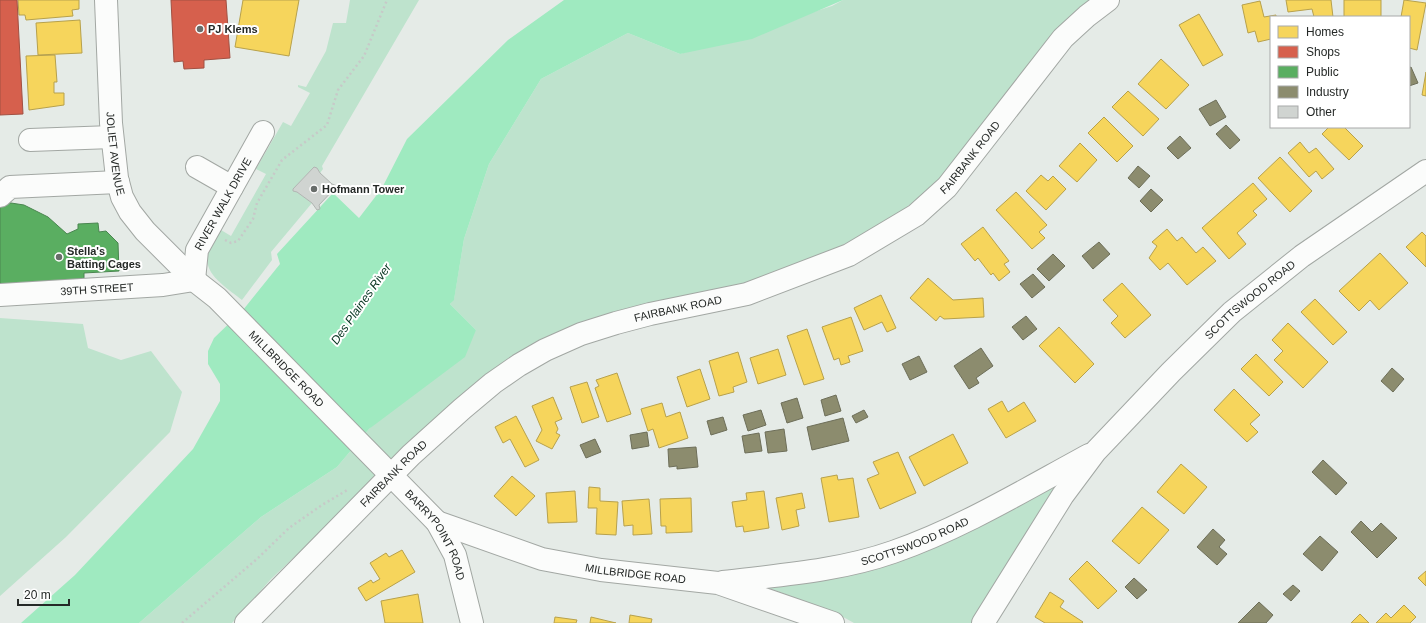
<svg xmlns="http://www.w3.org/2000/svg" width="1426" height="623" font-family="Arial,sans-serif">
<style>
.green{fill:#bee3cd}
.water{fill:#9feac0}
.homes{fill:#f6d55c;stroke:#b7a14c}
.shops{fill:#d6604d;stroke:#a15042}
.public{fill:#5aae61;stroke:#4a8650}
.industry{fill:#8c8c6e;stroke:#6d6e59}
.building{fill:#d0d4d1;stroke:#b1b5b2}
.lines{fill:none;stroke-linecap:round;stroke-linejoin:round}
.minor-casing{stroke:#a2a7a3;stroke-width:24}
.path{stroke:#c7c9c8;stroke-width:2.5;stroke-dasharray:2 3;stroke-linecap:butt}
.minor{stroke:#fbfcfb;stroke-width:22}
.poi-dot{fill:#686d6a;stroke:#fff;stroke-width:1.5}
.labels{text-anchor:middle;stroke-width:4;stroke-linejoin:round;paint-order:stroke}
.poi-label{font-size:11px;font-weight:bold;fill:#252927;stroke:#fff;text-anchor:start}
.street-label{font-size:11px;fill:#252927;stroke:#fff}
.water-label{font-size:12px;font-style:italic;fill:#04331e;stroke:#fff}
</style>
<rect width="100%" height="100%" fill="#e5ebe7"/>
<g class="green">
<path d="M350,0H419L322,166L323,169L320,173L317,168L314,167L293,189V191L297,192L312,203L271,252L272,260L242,300C229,289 200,273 209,252C212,244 217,237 221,230L231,236L266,174L256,169L283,122L291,126L310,93L298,87V85L306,87L326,51L333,23H346Z"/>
<path d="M843,0H1096L937,183L894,217L828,253L769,277L548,339L496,367L428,425L339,515L271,579L232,623H139L261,517L337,467L369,429L476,330L450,304L454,299L464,239L489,164L541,79L628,33L680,54L832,6Z"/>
<path d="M0,318L83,324L88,348L121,360L151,351L182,392L170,432L66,537L0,596Z"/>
<path d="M1053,487L1055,488L972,623H854L836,613L769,588C818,578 870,572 917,555C966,538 1007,507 1053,487Z"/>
</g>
<path class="water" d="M564,0H843L752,39L680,54L628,33L541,79L489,164L464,239L454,300L450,304L476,330L465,357L369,429L337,467L261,517L139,623H21L75,575L193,449L220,401V384L208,364V351L214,338L243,310L280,264L277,254L333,193L359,218L382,188L407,139L508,40Z"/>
<g class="homes">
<path d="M18,0H79V9L72,10L73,16L26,20L25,15H19Z"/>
<path d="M243,0H299L289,56L235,47Z"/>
<path d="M1286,0H1331L1333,17H1314L1312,9L1288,12Z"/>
<rect x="1344" y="0" width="37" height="17"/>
<path d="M1404,0L1426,3L1417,50L1409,48V17H1401Z"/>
<path d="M1260,1L1264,17L1276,15V17H1271V39L1258,42L1255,31L1248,33L1242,5Z"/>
<path d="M1199,14L1223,55L1203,66L1179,25Z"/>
<path d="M80,20L82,53L38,55L36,23Z"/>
<path d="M55,55L57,82H54V93H64V105L29,110L26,56Z"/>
<path d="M1161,59L1189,85L1166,109L1138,84Z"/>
<path d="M1426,72V96L1422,95Z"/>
<path d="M1128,91L1159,119L1143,136L1112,107Z"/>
<path d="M1104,117L1133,146L1117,162L1088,133Z"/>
<path d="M1329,127H1344L1363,146L1349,160L1322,134Z"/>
<path d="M1300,142L1309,153L1316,148L1334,169L1322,179L1316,171L1309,177L1288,153Z"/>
<path d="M1080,143L1097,160L1077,182L1059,166Z"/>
<path d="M1280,157L1312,191L1290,212L1258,178Z"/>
<path d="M1041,175L1048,181L1053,176L1066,189L1046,210L1026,191Z"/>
<path d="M1253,183L1267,199L1253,211L1257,215L1237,233L1246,244L1229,259L1202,228Z"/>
<path d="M1016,192L1047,225L1039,232L1045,238L1032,249L996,210Z"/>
<path d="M983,227L1009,261L1004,264L1010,272L999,281L993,273L991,275L978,258L975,261L961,244Z"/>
<path d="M1167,229L1177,241L1182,237L1196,253L1203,247L1216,261L1187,285L1168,263L1160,270L1149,258L1157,246L1152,242Z"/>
<path d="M1422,232L1426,236V267L1406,247Z"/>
<path d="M1380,253L1408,283L1379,310L1370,300L1359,311L1339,291Z"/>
<path d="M928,278L953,300L983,298L984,317L944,319L940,316L936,321L910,298Z"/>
<path d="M1122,283L1151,315L1125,338L1111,323L1118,316L1103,300Z"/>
<path d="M881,295L896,328L887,332L882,322L864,330L854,308Z"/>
<path d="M1315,299L1347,332L1333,345L1301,312Z"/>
<path d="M851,317L863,351L848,356L850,362L841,365L839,358L834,360L822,327Z"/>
<path d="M1288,323L1328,362L1303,388L1274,360L1283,351L1272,340Z"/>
<path d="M1059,327L1094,364L1075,383L1039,346Z"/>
<path d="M807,329L824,379L804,385L787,336Z"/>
<path d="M778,349L786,375L758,384L750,358Z"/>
<path d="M738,352L747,382L733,387L734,392L719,396L709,361Z"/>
<path d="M1256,354L1283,382L1269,396L1241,369Z"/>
<path d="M700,369L710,399L687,407L677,377Z"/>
<path d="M617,373L631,414L607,422L595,388L599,386L596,380Z"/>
<path d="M587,382L599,417L582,423L570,387Z"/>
<path d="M1234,389L1260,415L1250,424L1258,432L1247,442L1214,410Z"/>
<path d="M553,397L562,419L555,422L558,429L556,433L560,435L552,449L536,441L542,430L532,406Z"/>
<path d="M1002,401L1008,412L1024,402L1036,421L1006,438L988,409Z"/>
<path d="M662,403L666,417L680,412L688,438L659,448L653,429L648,431L641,409Z"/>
<path d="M516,416L539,460L525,467L510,439L503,443L495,427Z"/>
<path d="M953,434L968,463L924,486L909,457Z"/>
<path d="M898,452L916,493L880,509L867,479L879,474L873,462Z"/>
<path d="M1181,464L1207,487L1184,514L1157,492Z"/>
<path d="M837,475L838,480L853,478L859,517L829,522L821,478Z"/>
<path d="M512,476L535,496L516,516L494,496Z"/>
<path d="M589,487L600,488V501L618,502L616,535L596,534L597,508H588Z"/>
<path d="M575,491L577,522L548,523L546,493Z"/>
<path d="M764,491L769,528L744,532L743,526L736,527L732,502L747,500L746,493Z"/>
<path d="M802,493L805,508L796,510L799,526L782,530L776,498Z"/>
<path d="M691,498L692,532L666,533V526H661L660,499Z"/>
<path d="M649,499L652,534L633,535V525L624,526L622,501Z"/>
<path d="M1142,507L1169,530L1139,564L1112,541Z"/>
<path d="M402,550L415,572L366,601L358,588L371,580L373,583L380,579L370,563L386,553L389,557Z"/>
<path d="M1087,561L1117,591L1098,609L1069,579Z"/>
<path d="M1426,571V586L1418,578Z"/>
<path d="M1050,592L1064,601L1060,607L1083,622L1082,623H1045L1035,617Z"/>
<path d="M418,594L423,623H385L381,601Z"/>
<path d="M1404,605L1416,617L1410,623H1376L1386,613L1391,618Z"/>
<path d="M1360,614L1369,623H1351Z"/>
<path d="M630,615L652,619L651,623H629Z"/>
<path d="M555,617L577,620L576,623H554Z"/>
<path d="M591,617L616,623H590Z"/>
</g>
<g class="shops">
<path d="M0,0H17L23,114L0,115Z"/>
<path d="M171,0H226L230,58L204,60V68L184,69L183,61L174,62Z"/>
</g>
<path class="public" d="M11,203L24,205L48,217L67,234L78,229V224L98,223L99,232L106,231L118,243L119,271L84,273V281L0,285V204Z"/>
<g class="industry">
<path d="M1411,67L1418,83L1409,86V68Z"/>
<path d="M1216,100L1226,117L1210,126L1199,109Z"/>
<path d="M1226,125L1240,140L1230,149L1216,134Z"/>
<path d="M1180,136L1191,148L1178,159L1167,148Z"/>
<path d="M1138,166L1150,176L1139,188L1128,178Z"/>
<path d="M1151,189L1163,200L1151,212L1140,201Z"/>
<path d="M1099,242L1110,254L1093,269L1082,256Z"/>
<path d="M1053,254L1065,266L1049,281L1037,269Z"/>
<path d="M1033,274L1045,287L1032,298L1020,284Z"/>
<path d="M1026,316L1037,329L1023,340L1012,327Z"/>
<path d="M981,348L993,366L976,378L979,383L969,389L954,366Z"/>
<path d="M919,356L927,372L910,380L902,364Z"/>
<path d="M1392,368L1404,379L1393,392L1381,381Z"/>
<path d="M836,395L841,411L825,416L821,400Z"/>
<path d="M797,398L803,418L787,423L781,403Z"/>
<path d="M761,410L766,425L748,431L743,415Z"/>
<path d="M864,410L868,417L856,423L852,416Z"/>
<path d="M723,417L727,430L711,435L707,421Z"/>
<path d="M843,418L849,441L812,450L807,427Z"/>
<path d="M784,429L787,451L768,453L765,432Z"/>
<path d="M647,432L649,446L632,449L630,435Z"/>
<path d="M759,433L762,451L745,453L742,436Z"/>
<path d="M595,439L601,452L586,458L580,445Z"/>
<path d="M696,447L698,467L677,469V466L669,467L668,449Z"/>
<path d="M1323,460L1347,483L1336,495L1312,472Z"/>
<path d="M1361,521L1372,532L1381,523L1397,538L1377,558L1351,532Z"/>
<path d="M1213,529L1225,540L1219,547L1227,554L1217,565L1197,547Z"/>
<path d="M1320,536L1338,552L1322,571L1303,554Z"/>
<path d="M1134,578L1147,590L1137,599L1125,587Z"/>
<path d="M1293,585L1300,591L1291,601L1283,594Z"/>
<path d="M1259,602L1273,615L1266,623H1238Z"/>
</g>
<path class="building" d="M314,167L317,168L320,173L332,184L337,186L319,205L320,209L317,210L312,203L297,192L293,191V189Z"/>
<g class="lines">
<g class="minor-casing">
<g id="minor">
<path id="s1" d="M106,0L111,123L117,178L122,197L130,212L145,231L194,280L217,298L437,522L455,555L472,623"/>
<path d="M30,140L112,137"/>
<path d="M197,167L232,187"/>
<path d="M0,196L10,187L118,182"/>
<path id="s2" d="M194,280L197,250L263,132"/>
<path id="s3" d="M0,295L163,285L194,280"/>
<path id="s4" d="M437,522L542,559L601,570L718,583L833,623"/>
<path id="s5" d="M723,582C780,575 839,571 893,552C962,528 1026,489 1089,455"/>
<path id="s6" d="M246,623L411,455L462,409L493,383L519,365L545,350L581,334L616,323L650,314L747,294L849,255L916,215L947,187L1063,38L1087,16L1108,0"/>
<path id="s7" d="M983,623L1063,495L1095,452L1171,372L1232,312L1302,256L1426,171"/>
</g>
</g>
<g class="path">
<path d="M225,240L231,243L238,241L253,219L257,203L282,160L327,125L338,90L364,56L387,0"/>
<path d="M182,623L257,559L289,528L322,505L349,489"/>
</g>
<use href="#minor" class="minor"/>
</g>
<g class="poi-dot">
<circle cx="200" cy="29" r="4"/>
<circle cx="314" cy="189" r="4"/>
<circle cx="59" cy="257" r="4"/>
</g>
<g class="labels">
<g class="poi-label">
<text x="208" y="33">PJ Klems</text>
<text x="322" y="193">Hofmann Tower</text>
<text x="67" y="255">Stella's<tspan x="67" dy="13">Batting Cages</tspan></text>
</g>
<g class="street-label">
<text dy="4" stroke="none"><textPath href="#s1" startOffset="154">JOLIET AVENUE</textPath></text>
<text dy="4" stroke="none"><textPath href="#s6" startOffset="883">FAIRBANK ROAD</textPath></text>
<text dy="4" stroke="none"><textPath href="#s2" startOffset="83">RIVER WALK DRIVE</textPath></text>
<text dy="4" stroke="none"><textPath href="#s3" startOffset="97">39TH STREET</textPath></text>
<text dy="4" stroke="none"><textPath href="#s7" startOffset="422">SCOTTSWOOD ROAD</textPath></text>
<text dy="4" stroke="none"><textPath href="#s6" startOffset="546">FAIRBANK ROAD</textPath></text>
<text dy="4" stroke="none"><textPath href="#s1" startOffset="437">MILLBRIDGE ROAD</textPath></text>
<text dy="4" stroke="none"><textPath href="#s6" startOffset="210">FAIRBANK ROAD</textPath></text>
<text dy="4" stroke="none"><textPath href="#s1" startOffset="662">BARRYPOINT ROAD</textPath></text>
<text dy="4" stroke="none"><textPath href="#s5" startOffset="197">SCOTTSWOOD ROAD</textPath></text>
<text dy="4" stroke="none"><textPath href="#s4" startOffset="206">MILLBRIDGE ROAD</textPath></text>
</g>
<g class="water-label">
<text transform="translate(361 304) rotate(-55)" y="4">Des Plaines River</text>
</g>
</g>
<rect x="1270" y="16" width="140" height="112" fill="#ffffff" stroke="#a8a9a9"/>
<rect x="1278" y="26" width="20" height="12" fill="#f6d55c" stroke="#a8a9a9"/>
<text x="1306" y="36" font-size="12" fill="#252927">Homes</text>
<rect x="1278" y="46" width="20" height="12" fill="#d6604d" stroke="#a8a9a9"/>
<text x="1306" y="56" font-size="12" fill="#252927">Shops</text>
<rect x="1278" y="66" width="20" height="12" fill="#5aae61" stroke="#a8a9a9"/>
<text x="1306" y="76" font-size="12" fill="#252927">Public</text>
<rect x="1278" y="86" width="20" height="12" fill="#8c8c6e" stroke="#a8a9a9"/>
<text x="1306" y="96" font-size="12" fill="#252927">Industry</text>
<rect x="1278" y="106" width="20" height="12" fill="#d0d4d1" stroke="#a8a9a9"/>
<text x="1306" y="116" font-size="12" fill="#252927">Other</text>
<path d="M18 599v6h51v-6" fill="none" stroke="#252927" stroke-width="2"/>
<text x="24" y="599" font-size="12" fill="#252927" stroke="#ffffff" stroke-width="3" paint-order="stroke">20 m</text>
</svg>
